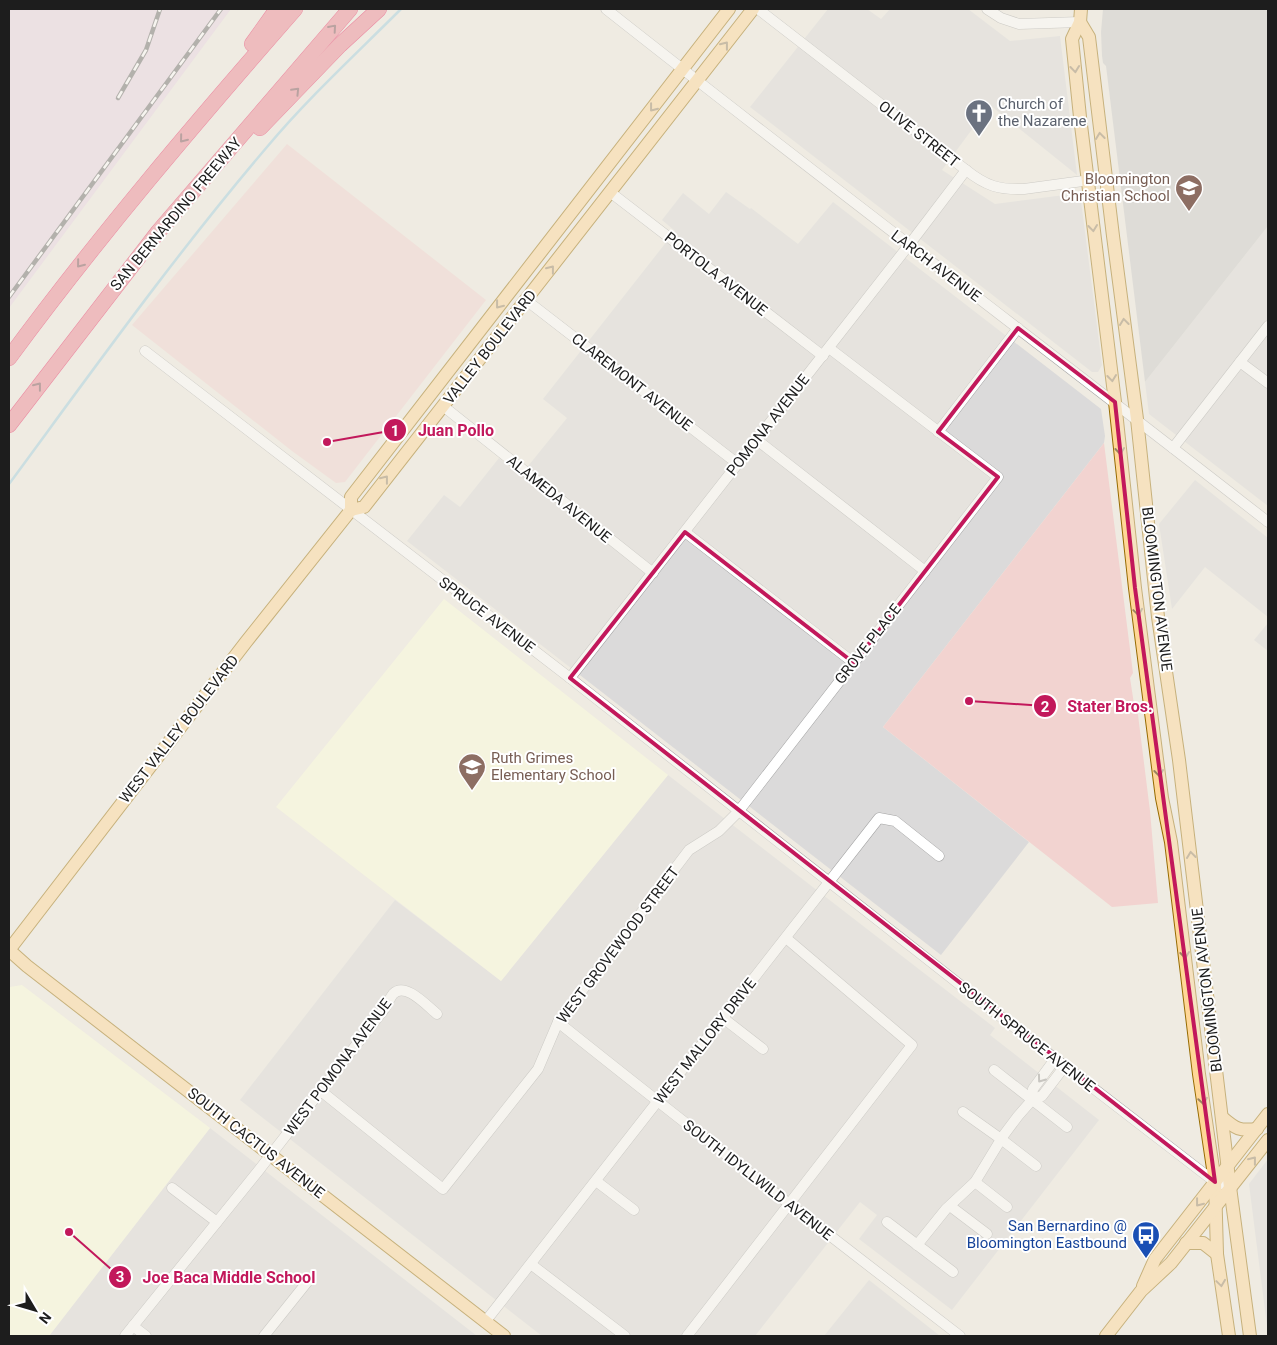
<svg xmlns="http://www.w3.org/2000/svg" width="1277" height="1345" font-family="Roboto,sans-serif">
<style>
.residential{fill:#dbdada}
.commercial{fill:#f2d3d0}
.industrial{fill:#e9d4e4}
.education{fill:#fdffdb}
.religious{fill:#cbcbcb}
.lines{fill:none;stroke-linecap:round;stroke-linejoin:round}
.stream{stroke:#9fcfe0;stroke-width:2.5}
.minor-casing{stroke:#a4a4a4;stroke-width:11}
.major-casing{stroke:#966b00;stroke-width:14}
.highway-casing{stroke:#e51755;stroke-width:16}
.minor{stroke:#fff;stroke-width:10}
.major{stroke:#ffd797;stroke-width:12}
.highway{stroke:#ed8493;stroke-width:15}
.rail-casing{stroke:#6b6b6b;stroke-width:4.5}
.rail{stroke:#fff;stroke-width:2.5;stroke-dasharray:8;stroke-linecap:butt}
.oneway{stroke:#7b4b52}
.oneway2{stroke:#998360}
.oneway3{stroke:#999}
.marked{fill:none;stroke:#c2185b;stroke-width:4;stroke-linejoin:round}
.labels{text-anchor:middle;stroke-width:4;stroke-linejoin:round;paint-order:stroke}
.worship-label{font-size:15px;fill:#5b616d;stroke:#fff;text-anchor:start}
.street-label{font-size:15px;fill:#1d1d1d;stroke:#fff}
.education-label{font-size:15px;fill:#785e54;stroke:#fff;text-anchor:end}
.transit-label{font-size:15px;fill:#164399;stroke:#fff;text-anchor:end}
.leader{fill:none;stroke:#c2185b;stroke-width:2}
.callout-dot{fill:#c2185b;stroke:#fff;stroke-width:2}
.mark-label{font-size:15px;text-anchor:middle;font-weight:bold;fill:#fff}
.callout-label{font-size:16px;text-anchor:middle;font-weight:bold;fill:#c2185b;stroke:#fff;stroke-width:4;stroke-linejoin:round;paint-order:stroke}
</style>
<rect width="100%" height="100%" fill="#efebe2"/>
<g class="residential">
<path d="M828,9H867L881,19L890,9H968L1010,41L1060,36L1077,175L990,105L942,170L995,204L1080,193L1102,365L1098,372H1092L750,107Z"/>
<path d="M726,192L750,209L751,208L798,244L833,202L1101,409L1105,436L1104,443L883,727L1029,842L941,955L407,541L444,495L460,507L499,458L520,476L567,418L543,399L675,231L662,220L683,193L709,214Z"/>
<path d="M1268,226V506L1149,414L1145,382Z"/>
<path d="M1195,480L1268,538V617L1205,567L1172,609L1159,524Z"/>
<path d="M1268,623V651L1254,640Z"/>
<path d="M668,775L995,1028L990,1035L1099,1120L952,1310L859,1239L877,1215L860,1202L755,1336H542L240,1100L395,900L501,981Z"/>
<path d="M210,1128L477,1336H49Z"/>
<path d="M1268,1159V1334L1249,1184Z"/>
<path d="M869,1280L940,1336H824Z"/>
</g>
<g class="commercial">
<path d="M287,144L486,300L345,482L336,483L292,451L132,325Z"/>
<path d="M1104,443L1133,673L1130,678L1134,704L1137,707L1150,811L1158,903L1112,907L883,727Z"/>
</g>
<path class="industrial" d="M9,9H231L9,308Z"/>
<g class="education">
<path d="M444,599L668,775L501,981L276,807Z"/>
<path d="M22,985L210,1128L49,1336H9V989L10,987Z"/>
</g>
<path class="religious" d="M1103,9H1268V226L1145,382L1106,66L1103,63L1102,56L1101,32Z"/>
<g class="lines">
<path class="stream" d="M9,484C93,370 175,255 267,147C308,98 356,54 401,9"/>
<g class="minor-casing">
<g id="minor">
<path d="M606,9C825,182 1048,350 1268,522"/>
<path d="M758,9L966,170C986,186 999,190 1024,189L1105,178"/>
<path d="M987,9L1001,18L1019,24L1080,22"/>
<path d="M610,192L823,356"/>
<path d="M526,300L738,464"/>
<path d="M145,351L570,678L1001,1017L1215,1182L1230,1187"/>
<path d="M1240,362L1268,383"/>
<path d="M443,406L653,573"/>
<path d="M938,432L1018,328"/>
<path d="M757,440L925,571"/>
<path d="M1173,448L1268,326"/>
<path d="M685,532L854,663"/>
<path d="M570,678L909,245L966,170"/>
<path d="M723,1018L763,1049"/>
<path d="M558,1022C690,1128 825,1232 960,1336"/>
<path d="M994,1070L1067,1127"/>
<path d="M321,1091L443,1189L538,1069L558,1022L689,850L719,831L738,812L998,477L829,348"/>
<path d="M1032,1100L1033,1089L1055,1059"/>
<path d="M963,1112L1001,1139L1036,1166"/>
<path d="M596,1181L634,1210"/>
<path d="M975,1182L1007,1207"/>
<path d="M172,1188L217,1222"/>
<path d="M950,1206L987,1234"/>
<path d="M887,1222L953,1272"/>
<path d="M917,1245L946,1209L975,1182L1003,1136L1018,1116L1032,1100L1042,1096L1065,1066"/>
<path d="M532,1265L625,1336"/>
<path d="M485,1322L879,818L895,821L939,856"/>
<path d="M133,1326L146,1336"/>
<path d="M125,1336L259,1170L385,1008C387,1004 390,998 393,994C405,981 427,1006 437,1014"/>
<path d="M264,1336L308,1281"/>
<path d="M687,1336L912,1045L786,938"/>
</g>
</g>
<g class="major-casing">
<g id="major">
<path d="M1081,9L1080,22L1072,39L1080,117L1115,402L1135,588L1162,798L1171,842L1199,1074L1215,1182L1217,1254L1229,1336"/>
<path d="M1080,22L1089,37L1113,236L1137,419L1158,617L1179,760L1230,1187L1250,1336"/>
<path d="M351,510L364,507L753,9"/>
<path d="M351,510V497L729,9"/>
<path d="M9,950L27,966L504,1336"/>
<path d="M9,950L246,642L351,510"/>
<path d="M1223,1118C1236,1129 1239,1131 1257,1129"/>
<path d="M1186,1243H1203L1217,1254"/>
<path d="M1143,1286L1155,1259L1268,1114"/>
<path d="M1106,1336L1141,1291L1171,1263L1268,1140"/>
</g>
</g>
<g class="highway-casing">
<g id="highway">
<path d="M252,44L277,9"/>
<path d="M260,128L340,45L379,9"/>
<path d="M9,358C98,237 196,122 295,9"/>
<path d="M9,425L158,232L350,9"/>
</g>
</g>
<use href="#minor" class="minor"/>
<use href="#major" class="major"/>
<use href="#highway" class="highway"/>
<g class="rail-casing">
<g id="rail">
<path d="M118,98L146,50L160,9"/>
<path d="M9,297L221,9"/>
</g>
</g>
<use href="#rail" class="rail"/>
</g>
<defs><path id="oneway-chevron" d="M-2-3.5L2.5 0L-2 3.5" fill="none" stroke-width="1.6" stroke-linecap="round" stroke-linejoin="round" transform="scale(1.25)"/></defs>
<g class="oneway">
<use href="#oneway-chevron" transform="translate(333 28) rotate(-49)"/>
<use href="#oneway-chevron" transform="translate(296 91) rotate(-46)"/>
<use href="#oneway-chevron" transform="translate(183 139) rotate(129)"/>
<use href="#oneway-chevron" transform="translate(80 264) rotate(129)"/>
<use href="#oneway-chevron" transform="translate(38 386) rotate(-52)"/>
</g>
<g class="oneway2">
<use href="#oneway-chevron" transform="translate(725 45) rotate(-52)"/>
<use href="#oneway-chevron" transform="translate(1075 69) rotate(84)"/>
<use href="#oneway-chevron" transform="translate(653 108) rotate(128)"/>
<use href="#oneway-chevron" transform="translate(1100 136) rotate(-97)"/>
<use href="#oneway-chevron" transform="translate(1093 228) rotate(83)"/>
<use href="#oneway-chevron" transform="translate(551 269) rotate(-52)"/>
<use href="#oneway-chevron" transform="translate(499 305) rotate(128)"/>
<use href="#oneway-chevron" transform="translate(1124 322) rotate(-97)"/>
<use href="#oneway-chevron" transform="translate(1112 378) rotate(83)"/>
<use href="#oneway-chevron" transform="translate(1120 451) rotate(84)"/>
<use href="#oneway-chevron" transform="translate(385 479) rotate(-52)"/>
<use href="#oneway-chevron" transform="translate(1138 612) rotate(82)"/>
<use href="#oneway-chevron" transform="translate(1159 773) rotate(83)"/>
<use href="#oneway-chevron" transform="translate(1191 855) rotate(-97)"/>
<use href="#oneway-chevron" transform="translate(1185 955) rotate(83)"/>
<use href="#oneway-chevron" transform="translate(1203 1101) rotate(81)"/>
<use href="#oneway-chevron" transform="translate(1253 1160) rotate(-52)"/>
<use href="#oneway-chevron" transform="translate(1199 1203) rotate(128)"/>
<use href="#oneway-chevron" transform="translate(1221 1283) rotate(82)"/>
</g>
<use class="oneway3" href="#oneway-chevron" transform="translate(1041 1079) rotate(126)"/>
<path d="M0 0H1277V1345H0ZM1018,328L1115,402L1135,588L1215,1182L570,678L685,532L854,663L998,477L938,432Z" fill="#efebe2" fill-opacity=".55" fill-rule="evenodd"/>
<path class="marked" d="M1018,328L1115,402L1135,588L1215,1182L570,678L685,532L854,663L998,477L938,432Z"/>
<defs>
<g id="church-pin" transform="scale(1.4375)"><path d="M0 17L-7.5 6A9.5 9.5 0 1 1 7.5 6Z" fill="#6b7280" stroke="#fff"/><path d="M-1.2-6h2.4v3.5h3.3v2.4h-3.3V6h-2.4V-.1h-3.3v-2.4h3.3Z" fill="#fff"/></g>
<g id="school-pin" transform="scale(1.4375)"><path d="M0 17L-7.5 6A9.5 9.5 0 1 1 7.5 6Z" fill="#8d6e63" stroke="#fff"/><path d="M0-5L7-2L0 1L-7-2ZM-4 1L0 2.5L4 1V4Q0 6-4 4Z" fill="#fff"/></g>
<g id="bus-pin" transform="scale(1.4375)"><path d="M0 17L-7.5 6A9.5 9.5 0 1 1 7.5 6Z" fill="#1a4fb4" stroke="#fff"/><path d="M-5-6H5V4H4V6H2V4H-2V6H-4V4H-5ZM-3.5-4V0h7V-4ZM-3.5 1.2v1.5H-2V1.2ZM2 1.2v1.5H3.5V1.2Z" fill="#fff"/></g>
</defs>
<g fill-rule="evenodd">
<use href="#church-pin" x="979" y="113"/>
<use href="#school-pin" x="1189" y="188"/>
<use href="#school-pin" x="472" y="767"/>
<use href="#bus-pin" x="1146" y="1235"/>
</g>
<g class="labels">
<g class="worship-label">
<text x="998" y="109">Church of<tspan x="998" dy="17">the Nazarene</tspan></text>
</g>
<g class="street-label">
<text transform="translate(919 134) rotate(38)" y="5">OLIVE STREET</text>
<text transform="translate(176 214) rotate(-50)" y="5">SAN BERNARDINO FREEWAY</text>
<text transform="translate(936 266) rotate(37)" y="5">LARCH AVENUE</text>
<text transform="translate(716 274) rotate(38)" y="5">PORTOLA AVENUE</text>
<text transform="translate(490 347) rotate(-52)" y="5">VALLEY BOULEVARD</text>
<text transform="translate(632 382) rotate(38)" y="5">CLAREMONT AVENUE</text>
<text transform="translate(768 425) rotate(-52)" y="5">POMONA AVENUE</text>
<text transform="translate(559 499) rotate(39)" y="5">ALAMEDA AVENUE</text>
<text transform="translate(1157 589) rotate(83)" y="5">BLOOMINGTON AVENUE</text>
<text transform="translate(487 615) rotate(37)" y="5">SPRUCE AVENUE</text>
<text transform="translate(868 644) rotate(-52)" y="5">GROVE PLACE</text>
<text transform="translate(179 729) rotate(-52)" y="5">WEST VALLEY BOULEVARD</text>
<text transform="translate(618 945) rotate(-53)" y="5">WEST GROVEWOOD STREET</text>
<text transform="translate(1207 990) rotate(-97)" y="5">BLOOMINGTON AVENUE</text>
<text transform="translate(1027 1037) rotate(38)" y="5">SOUTH SPRUCE AVENUE</text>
<text transform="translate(705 1041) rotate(-52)" y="5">WEST MALLORY DRIVE</text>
<text transform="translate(338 1067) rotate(-53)" y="5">WEST POMONA AVENUE</text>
<text transform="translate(256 1143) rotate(38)" y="5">SOUTH CACTUS AVENUE</text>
<text transform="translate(758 1180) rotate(38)" y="5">SOUTH IDYLLWILD AVENUE</text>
</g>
<g class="education-label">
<text x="1170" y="184">Bloomington<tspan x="1170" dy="17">Christian School</tspan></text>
<text x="491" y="763" text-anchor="start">Ruth Grimes<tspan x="491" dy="17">Elementary School</tspan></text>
</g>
<g class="transit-label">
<text x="1127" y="1231">San Bernardino @<tspan x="1127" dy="17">Bloomington Eastbound</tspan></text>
</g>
</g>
<path class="leader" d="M327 442L395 430M969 701L1045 706M69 1232L120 1277"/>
<g class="callout-dot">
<circle cx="327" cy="442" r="5"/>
<circle cx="969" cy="701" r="5"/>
<circle cx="69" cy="1232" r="5"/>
<circle cx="395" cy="430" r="12"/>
<circle cx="1045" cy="706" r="12"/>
<circle cx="120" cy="1277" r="12"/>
</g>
<g class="mark-label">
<text x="395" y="436">1</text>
<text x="1045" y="712">2</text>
<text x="120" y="1282">3</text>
</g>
<g class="callout-label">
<text x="456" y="436">Juan Pollo</text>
<text x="1110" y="712">Stater Bros.</text>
<text x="229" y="1283">Joe Baca Middle School</text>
</g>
<rect width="1277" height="1345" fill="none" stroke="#1d1d1d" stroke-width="20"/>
<g transform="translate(35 1310) rotate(128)" stroke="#ffffff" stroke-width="4" paint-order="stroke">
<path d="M0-4L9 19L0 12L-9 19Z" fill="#1d1d1d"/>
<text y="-8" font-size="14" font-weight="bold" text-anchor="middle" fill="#1d1d1d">N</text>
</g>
</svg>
